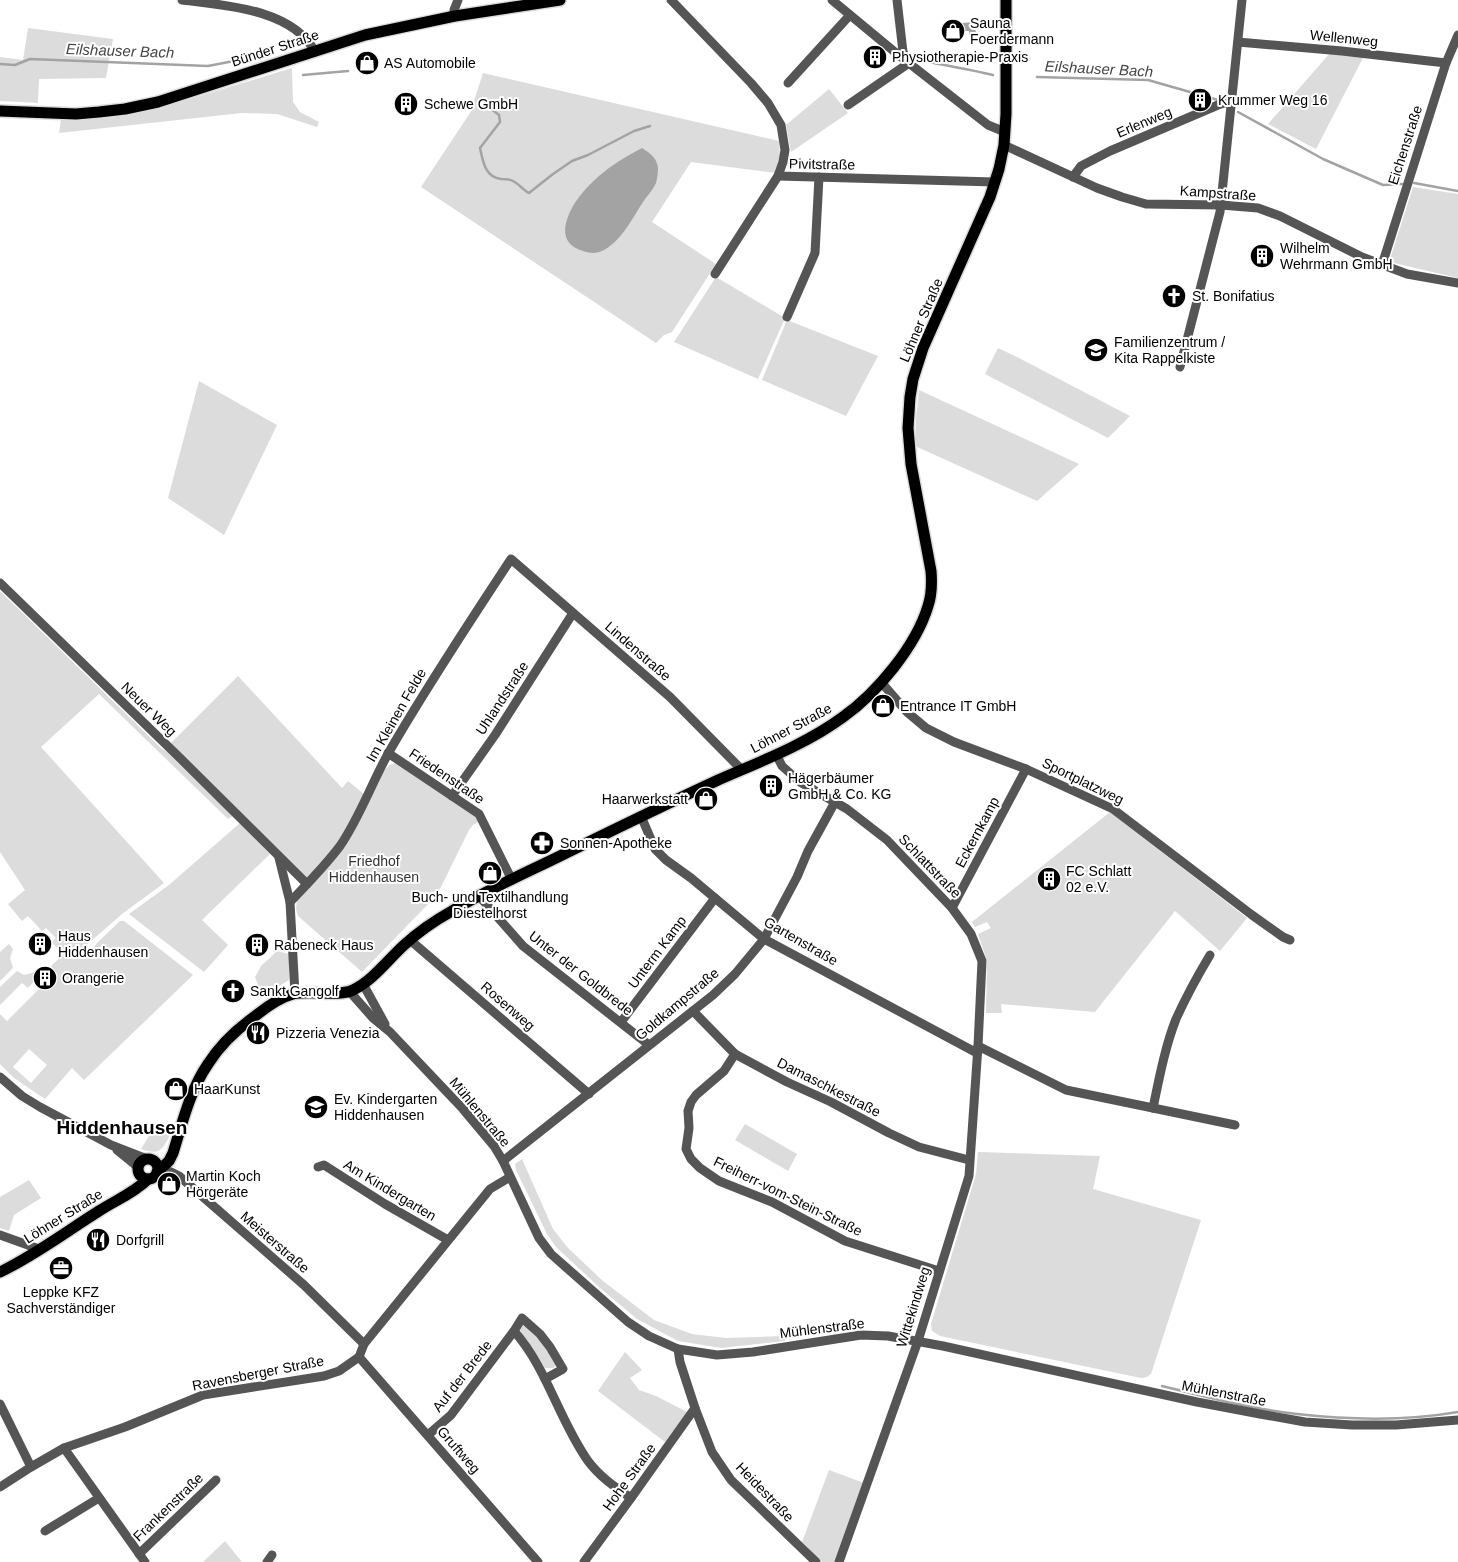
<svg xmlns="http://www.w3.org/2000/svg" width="1458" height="1562" font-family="Arial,sans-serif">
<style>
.green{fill:#dcdcdc;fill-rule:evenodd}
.water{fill:#a3a3a3}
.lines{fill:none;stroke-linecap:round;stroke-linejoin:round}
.stream{stroke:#a3a3a3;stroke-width:2.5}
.major-casing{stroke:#dbdbdb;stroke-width:14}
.minor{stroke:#555;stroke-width:9}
.major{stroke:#000;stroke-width:11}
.labels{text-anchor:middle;stroke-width:4;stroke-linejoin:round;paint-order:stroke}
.poi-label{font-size:14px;fill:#000;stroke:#fff;text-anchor:start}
.street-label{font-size:14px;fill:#000;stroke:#fff}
.park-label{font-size:14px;fill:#333;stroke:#fff}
.water-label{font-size:15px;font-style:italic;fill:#444;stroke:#fff}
.district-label{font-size:19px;font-weight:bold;fill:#000;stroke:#fff}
</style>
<rect width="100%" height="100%" fill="#fff"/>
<g class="green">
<path d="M28,28L113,39L106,78L39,79L38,103L0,101V57L23,60Z"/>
<path d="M1330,53L1364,56L1316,149L1268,124Z"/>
<path d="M292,68L293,102L300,112L319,122L317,127L277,114L242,113L59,133L61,120L109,117L163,107Z"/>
<path d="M483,73L779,141L780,156L776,173L691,162L652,222L716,264L672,332L664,335L656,343L421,187L470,113ZM642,148L579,196C600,176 616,161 642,148Z"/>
<path d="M829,89L848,113L791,152L786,125Z"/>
<path d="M1413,187L1458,194V278L1394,263L1391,256Z"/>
<path d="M716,277L785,318L758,379L674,342Z"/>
<path d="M787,320L878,356L846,416L762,380Z"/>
<path d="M998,348L1015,356L1130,416L1108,438L985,374Z"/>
<path d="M199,381L277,425L224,535L168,498Z"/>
<path d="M919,390L1079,464L1037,501L915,446L916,418Z"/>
<path d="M0,591L161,748L167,752L233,816L228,819L99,694L41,747L164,883L122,914L82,949L89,954L97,943L120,921H124L193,975L84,1080L72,1068L45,1099L14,1078L0,1064V1014L7,1021L55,973L51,966L63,955L52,942L56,938L46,928L42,931L28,916L22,921L8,904L25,890L0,852ZM29,1049L47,1065L31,1083L13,1067Z"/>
<path d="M238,676L342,788L348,781L364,794L389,765L396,763L477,818L478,822L473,825L469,830L437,895L362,972L298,916C292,903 302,890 308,879L171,743Z"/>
<path d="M1110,812L1247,918L1220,951L1175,911L1095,1012L1001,1004L1002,1013H986L987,961L978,934L991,928L987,922L975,927L972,922Z"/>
<path d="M240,823L270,854L202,920L228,945L204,972L129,914L169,885Z"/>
<path d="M9,944L13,949L10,958L13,968L0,981V952Z"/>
<path d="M277,951L289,954V980L266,994L260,990L255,977L261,966Z"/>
<path d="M17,971L24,975L35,972L39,976L28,988L22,983L0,1005V987Z"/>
<path d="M745,1124L797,1154L788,1171L735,1140Z"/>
<path d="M155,1126L170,1135C162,1151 159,1155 141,1149Z"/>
<path d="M978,1152L1100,1156L1093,1189L1201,1220L1151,1374L1147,1377L1141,1378L940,1336L932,1331L931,1324L976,1174Z"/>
<path d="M522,1159L553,1229L568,1248L603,1281L654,1320L692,1334L726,1338L784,1336L785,1341L721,1348L678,1341L637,1319L600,1288L556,1247L547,1234L516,1170L515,1164Z"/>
<path d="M29,1180L41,1198L14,1215L9,1231L0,1228V1197Z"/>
<path d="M522,1325C534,1329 554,1354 556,1366L553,1368H545L532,1347L519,1329Z"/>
<path d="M625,1352L642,1370L630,1378L639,1390L656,1396L687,1412L665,1442L598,1391Z"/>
<path d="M829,1470L864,1483L836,1562H822L802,1542Z"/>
<path d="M225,1541L242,1562H203Z"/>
</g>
<g class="water">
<path d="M975,22L976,35L969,36V31H962L961,23Z"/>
<path d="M642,148C650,153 657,158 658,168C658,172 657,180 656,183C653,190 647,196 643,202C632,219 621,242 602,251C596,254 588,253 583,251C559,244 563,224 573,206C589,180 616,161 642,148Z"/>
</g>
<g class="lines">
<g class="stream">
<path d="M921,60C945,66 969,69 993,75"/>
<path d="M0,64L15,65L30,59L208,66L239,60"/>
<path d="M303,75L348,71"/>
<path d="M1037,77L1148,80L1218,100"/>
<path d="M486,105L499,115L500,122L480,148C483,162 485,177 501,179C505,179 510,179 513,181C519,184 523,190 529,193L553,174L572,161L588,155L634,131L650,126"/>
<path d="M1238,112L1323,159L1383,185L1402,184"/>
<path d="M1414,183L1458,191"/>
<path d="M1162,1386C1206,1397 1252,1409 1297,1414C1350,1420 1406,1421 1458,1412"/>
</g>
<g class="major-casing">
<g id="major">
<path d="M0,111L76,114L99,112L125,109L158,102L365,35L455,16L560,0"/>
<circle cx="148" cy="1169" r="10"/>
<path d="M157,1172L169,1161L173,1153C182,1124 190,1090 208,1064C220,1045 236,1030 254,1017C265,1008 278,998 293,994C310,990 339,997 353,990C372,981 387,961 403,946C417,933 434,921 452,911C485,891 521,875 556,858C609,832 662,806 716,781C759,762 805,745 843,717C877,693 916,646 928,606C932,594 932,583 931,571L911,464L908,428L910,397L913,379L923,348L990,197L999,169L1004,145L1006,114V0"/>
<path d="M0,1272C34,1256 67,1231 99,1211C116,1200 134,1193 148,1179"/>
</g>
</g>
<g class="minor">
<path d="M182,0C224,5 293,9 315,52"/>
<path d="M671,0L751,83L768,103L781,125L785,150L783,162L778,176L715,274"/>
<path d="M832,0L896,53L988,125L1005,132"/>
<path d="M455,16L454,10L458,0"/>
<path d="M1238,42L1342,51L1446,63"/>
<path d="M788,83L850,15"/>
<path d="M848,105L909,63L903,52L897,0"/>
<path d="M1004,145L1097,188L1122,197L1146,204L1221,205L1258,208L1280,216L1362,257L1407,274L1458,283"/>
<path d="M778,176L995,182"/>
<path d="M1073,177L1081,166L1110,151L1218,105L1231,101"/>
<path d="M1382,265L1446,63L1458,35"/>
<path d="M787,317L815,253L819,177"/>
<path d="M1180,367L1220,212L1242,0"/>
<path d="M0,583L181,759L307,884"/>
<path d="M881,682L907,712L926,728L954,742L1026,769L1113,809L1252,915L1283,937L1290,940"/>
<path d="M388,753L479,814L512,880"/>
<path d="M776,754L782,766L800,782L847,809L887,840L952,908L971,934L982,961L978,1046L969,1176L918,1341L839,1562"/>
<path d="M452,796L495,735L573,613"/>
<path d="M641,816L655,849L666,860L691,878L764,939L977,1053"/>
<path d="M279,858L290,902L295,994"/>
<path d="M479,896L523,946L649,1045"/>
<path d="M290,902C307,884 325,866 340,846C360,817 372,782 389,752C427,686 469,623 511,559L670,697L742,770"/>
<path d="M952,908L1026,769"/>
<path d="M410,940L589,1094"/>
<path d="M363,984L385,1024"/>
<path d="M350,992L373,1018L390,1032L463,1109L494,1146L503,1161L539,1238L551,1254L628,1322L649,1336L678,1349L717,1355L753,1352L861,1335L888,1336L943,1346L1197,1402L1260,1414L1305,1422L1352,1425H1396L1458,1420"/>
<path d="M693,1011L735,1054L787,1082L831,1102L889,1133L919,1147L969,1160"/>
<path d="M621,1022L715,898"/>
<path d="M978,1046L1066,1090L1235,1125"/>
<path d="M735,1054L724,1071L696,1095L691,1102L688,1111L689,1128L686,1149L691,1159L700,1168L719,1181L772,1202L845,1241L939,1271"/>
<path d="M0,1077L22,1096L40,1107L111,1145L147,1159"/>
<path d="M1153,1108C1159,1079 1165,1047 1176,1019C1186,997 1198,975 1210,955"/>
<path d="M117,1150L138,1167"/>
<path d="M503,1161L713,995L735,974L764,939L797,877L808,851L835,802"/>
<path d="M318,1167L324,1165L385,1204L448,1240"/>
<path d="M161,1170L171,1172L179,1176L304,1285L364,1344"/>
<path d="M0,1235L39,1249"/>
<path d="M514,1331C547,1368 559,1420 588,1461C600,1477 615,1487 631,1498"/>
<path d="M678,1349L680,1362L695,1408L712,1452L731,1480L816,1562"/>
<path d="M359,1357L538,1562"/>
<path d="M0,1404L31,1467"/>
<path d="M428,1435L451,1415L514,1331L522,1318L540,1334L550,1347L563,1369L545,1379"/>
<path d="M64,1448L145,1562"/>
<path d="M0,1487L31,1467L64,1448L125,1427L203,1395L324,1376L339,1371L359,1357L364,1344L490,1189L510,1177"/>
<path d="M45,1531L99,1498"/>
<path d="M139,1554L216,1480"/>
<path d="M267,1562L272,1555"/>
<path d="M584,1562L631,1498L695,1408"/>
</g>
<use href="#major" class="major"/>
</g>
<defs>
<g id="shop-disc" transform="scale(1.25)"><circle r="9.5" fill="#000" stroke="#fff"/><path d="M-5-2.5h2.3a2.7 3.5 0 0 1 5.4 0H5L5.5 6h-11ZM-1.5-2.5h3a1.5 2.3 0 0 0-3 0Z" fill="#fff"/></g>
<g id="building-disc" transform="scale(1.25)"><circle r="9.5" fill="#000" stroke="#fff"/><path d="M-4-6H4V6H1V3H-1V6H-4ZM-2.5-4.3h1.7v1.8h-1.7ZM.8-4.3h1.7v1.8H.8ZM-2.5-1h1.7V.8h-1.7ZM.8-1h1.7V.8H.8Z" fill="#fff"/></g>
<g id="church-disc" transform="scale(1.25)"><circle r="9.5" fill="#000" stroke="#fff"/><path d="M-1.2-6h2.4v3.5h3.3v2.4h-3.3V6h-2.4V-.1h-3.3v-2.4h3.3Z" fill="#fff"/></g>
<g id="school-disc" transform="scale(1.25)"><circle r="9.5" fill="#000" stroke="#fff"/><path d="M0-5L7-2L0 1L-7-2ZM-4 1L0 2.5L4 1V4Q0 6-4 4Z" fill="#fff"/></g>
<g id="pharmacy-disc" transform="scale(1.25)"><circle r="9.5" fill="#000" stroke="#fff"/><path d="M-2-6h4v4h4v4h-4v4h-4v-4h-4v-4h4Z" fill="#fff"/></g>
<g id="restaurant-disc" transform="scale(1.25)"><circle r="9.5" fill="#000" stroke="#fff"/><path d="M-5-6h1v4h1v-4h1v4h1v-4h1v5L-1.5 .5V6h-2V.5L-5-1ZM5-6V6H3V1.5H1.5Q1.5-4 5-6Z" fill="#fff"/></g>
<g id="office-disc" transform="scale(1.25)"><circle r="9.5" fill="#000" stroke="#fff"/><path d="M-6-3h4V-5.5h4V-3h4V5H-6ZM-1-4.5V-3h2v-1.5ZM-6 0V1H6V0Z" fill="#fff"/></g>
</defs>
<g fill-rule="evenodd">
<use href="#shop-disc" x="953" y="31"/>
<use href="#building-disc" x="875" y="57"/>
<use href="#shop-disc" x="367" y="63"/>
<use href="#building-disc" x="1200" y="100"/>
<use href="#building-disc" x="406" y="104"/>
<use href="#building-disc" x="1262" y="256"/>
<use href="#church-disc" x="1174" y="296"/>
<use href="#school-disc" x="1096" y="350"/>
<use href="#shop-disc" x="883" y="706"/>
<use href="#building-disc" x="771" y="786"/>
<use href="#shop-disc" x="706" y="799"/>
<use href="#pharmacy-disc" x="542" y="843"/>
<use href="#shop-disc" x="490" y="873"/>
<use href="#building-disc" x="1049" y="879"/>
<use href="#building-disc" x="40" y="944"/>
<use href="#building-disc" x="257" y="945"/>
<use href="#building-disc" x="45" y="978"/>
<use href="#church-disc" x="233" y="991"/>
<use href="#restaurant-disc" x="258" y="1033"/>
<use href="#shop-disc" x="176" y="1089"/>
<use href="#school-disc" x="316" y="1107"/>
<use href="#shop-disc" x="169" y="1184"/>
<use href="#restaurant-disc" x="98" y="1240"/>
<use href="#office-disc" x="61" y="1268"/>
</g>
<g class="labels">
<g class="poi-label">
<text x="970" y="28">Sauna<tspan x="970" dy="16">Foerdermann</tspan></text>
<text x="892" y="62">Physiotherapie-Praxis</text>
<text x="384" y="68">AS Automobile</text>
<text x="1218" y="105">Krummer Weg 16</text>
<text x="424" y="109">Schewe GmbH</text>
<text x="1280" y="253">Wilhelm<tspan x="1280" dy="16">Wehrmann GmbH</tspan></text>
<text x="1192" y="301">St. Bonifatius</text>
<text x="1114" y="347">Familienzentrum /<tspan x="1114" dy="16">Kita Rappelkiste</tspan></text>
<text x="900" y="711">Entrance IT GmbH</text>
<text x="788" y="783">Hägerbäumer<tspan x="788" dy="16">GmbH &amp; Co. KG</tspan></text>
<text x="688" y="804" text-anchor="end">Haarwerkstatt</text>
<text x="560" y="848">Sonnen-Apotheke</text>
<text x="1066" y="876">FC Schlatt<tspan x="1066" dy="16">02 e.V.</tspan></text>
<text x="490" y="902" text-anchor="middle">Buch- und Textilhandlung<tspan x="490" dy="16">Diestelhorst</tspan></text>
<text x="58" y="941">Haus<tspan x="58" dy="16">Hiddenhausen</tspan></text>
<text x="274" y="950">Rabeneck Haus</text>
<text x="62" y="983">Orangerie</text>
<text x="250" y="996">Sankt Gangolf</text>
<text x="276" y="1038">Pizzeria Venezia</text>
<text x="194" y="1094">HaarKunst</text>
<text x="334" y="1104">Ev. Kindergarten<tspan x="334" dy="16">Hiddenhausen</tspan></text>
<text x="186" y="1181">Martin Koch<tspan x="186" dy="16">Hörgeräte</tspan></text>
<text x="116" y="1245">Dorfgrill</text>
<text x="61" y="1297" text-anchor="middle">Leppke KFZ<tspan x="61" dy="16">Sachverständiger</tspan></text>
</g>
<g class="street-label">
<text transform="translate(1344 38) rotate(6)" y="5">Wellenweg</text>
<text transform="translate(275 48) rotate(-18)" y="5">Bünder Straße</text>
<text transform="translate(1144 122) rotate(-23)" y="5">Erlenweg</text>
<text transform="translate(1405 145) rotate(-72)" y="5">Eichenstraße</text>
<text transform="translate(822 164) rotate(1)" y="5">Pivitstraße</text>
<text transform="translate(1218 193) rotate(4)" y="5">Kampstraße</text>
<text transform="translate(921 320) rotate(-67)" y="5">Löhner Straße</text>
<text transform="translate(638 651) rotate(41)" y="5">Lindenstraße</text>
<text transform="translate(502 698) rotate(-57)" y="5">Uhlandstraße</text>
<text transform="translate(149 709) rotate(44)" y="5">Neuer Weg</text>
<text transform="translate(396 715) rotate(-60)" y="5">Im Kleinen Felde</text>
<text transform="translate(791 728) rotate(-28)" y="5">Löhner Straße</text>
<text transform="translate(447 776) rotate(34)" y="5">Friedenstraße</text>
<text transform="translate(1083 781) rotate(26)" y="5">Sportplatzweg</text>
<text transform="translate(977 832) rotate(-62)" y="5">Eckernkamp</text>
<text transform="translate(930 866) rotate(46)" y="5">Schlattstraße</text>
<text transform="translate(801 941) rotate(30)" y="5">Gartenstraße</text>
<text transform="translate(657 952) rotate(-53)" y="5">Unterm Kamp</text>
<text transform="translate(581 973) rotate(38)" y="5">Unter der Goldbrede</text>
<text transform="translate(677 1004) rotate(-40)" y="5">Goldkampstraße</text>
<text transform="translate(508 1006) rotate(41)" y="5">Rosenweg</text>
<text transform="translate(829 1087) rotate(27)" y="5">Damaschkestraße</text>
<text transform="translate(480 1112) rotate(50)" y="5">Mühlenstraße</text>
<text transform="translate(390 1190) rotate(31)" y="5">Am Kindergarten</text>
<text transform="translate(788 1196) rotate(26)" y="5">Freiherr-vom-Stein-Straße</text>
<text transform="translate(63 1216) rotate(-32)" y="5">Löhner Straße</text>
<text transform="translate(275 1242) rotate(41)" y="5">Meisterstraße</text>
<text transform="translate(913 1307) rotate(-73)" y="5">Wittekindweg</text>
<text transform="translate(822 1328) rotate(-7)" y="5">Mühlenstraße</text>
<text transform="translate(258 1373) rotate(-11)" y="5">Ravensberger Straße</text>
<text transform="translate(462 1376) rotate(-52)" y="5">Auf der Brede</text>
<text transform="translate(1224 1393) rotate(11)" y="5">Mühlenstraße</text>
<text transform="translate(459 1450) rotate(49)" y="5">Gruftweg</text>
<text transform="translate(629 1477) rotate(-54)" y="5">Hohe Straße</text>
<text transform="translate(765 1492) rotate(46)" y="5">Heidestraße</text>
<text transform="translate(168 1507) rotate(-44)" y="5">Frankenstraße</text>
</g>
<g class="park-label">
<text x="374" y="866">Friedhof<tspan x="374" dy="16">Hiddenhausen</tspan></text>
</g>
<g class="water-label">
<text transform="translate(120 51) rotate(2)" y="5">Eilshauser Bach</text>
<text transform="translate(1099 69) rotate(3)" y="5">Eilshauser Bach</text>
</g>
<g class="district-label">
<text x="122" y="1134">Hiddenhausen</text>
</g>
</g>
</svg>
